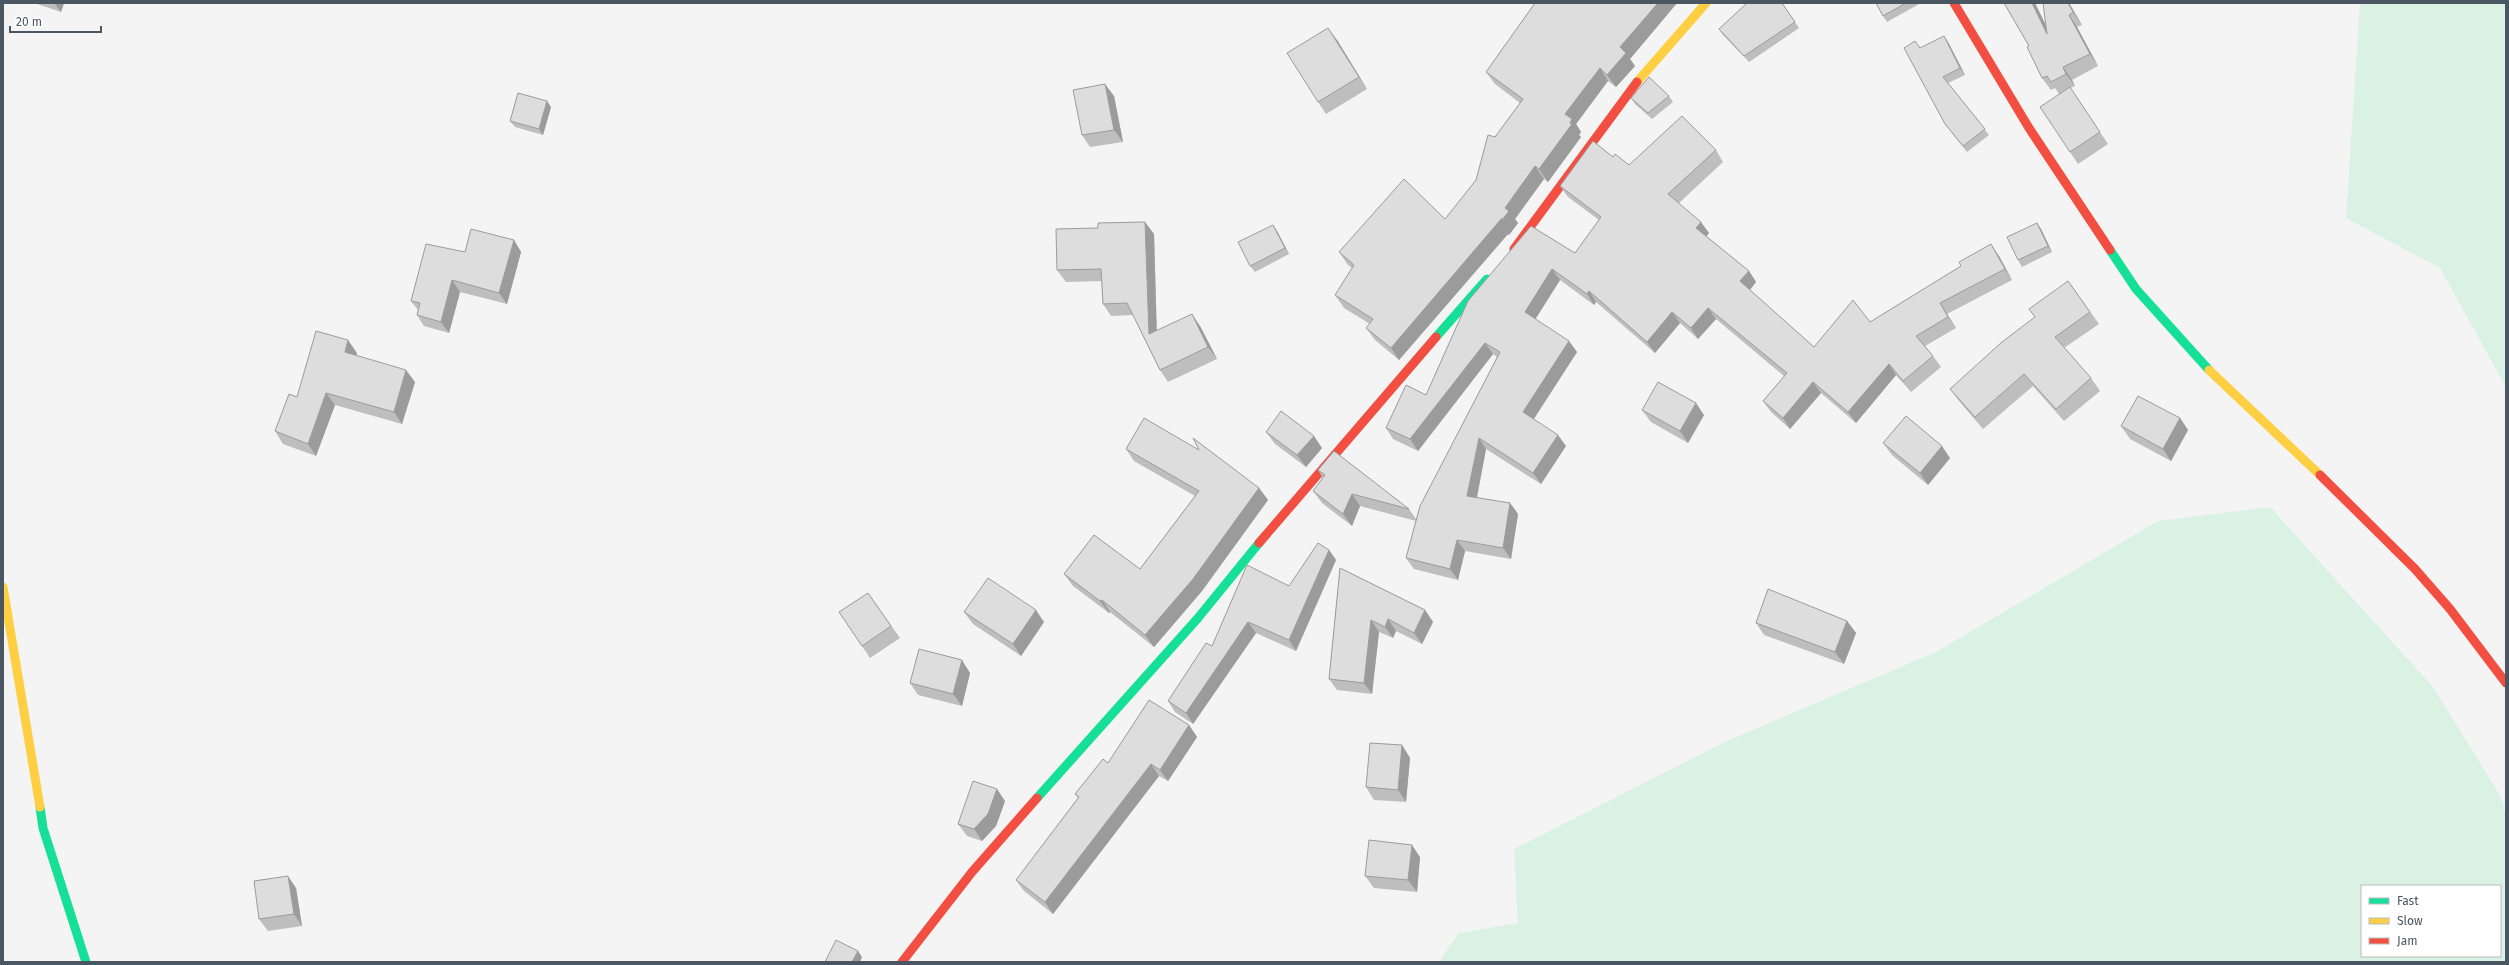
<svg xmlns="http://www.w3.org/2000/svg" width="2509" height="965" font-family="'Fira Sans',sans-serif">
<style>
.green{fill:#d9f2e3;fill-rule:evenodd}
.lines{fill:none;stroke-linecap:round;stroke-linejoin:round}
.fast{stroke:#16e098;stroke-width:9}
.slow{stroke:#ffcf43;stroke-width:9}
.jam{stroke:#f24e42;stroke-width:9}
.wall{fill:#bebebf}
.shaded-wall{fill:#9b9b9b}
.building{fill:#ddddde;stroke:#9b9b9b}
</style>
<rect width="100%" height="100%" fill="#f4f4f4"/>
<g class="green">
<path d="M2360,3H2506V387L2440,268L2346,218Z"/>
<path d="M2270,507L2433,687L2501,797L2506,815V962H1439L1459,933L1518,923L1514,849L1727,741L1936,652L2158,521ZM2362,886H2500V956H2362Z"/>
</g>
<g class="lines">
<g class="fast">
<path d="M2110,250L2136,289L2209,370"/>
<path d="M1436,337L1487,279"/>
<path d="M1037,798L1198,618L1259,543"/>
<path d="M40,807L43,828L86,962"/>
</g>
<g class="slow">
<path d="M1637,82L1706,3"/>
<path d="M2209,370L2320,475"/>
<path d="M3,587L40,807"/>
</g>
<g class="jam">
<path d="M1954,3L2029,128L2110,250"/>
<path d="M1514,249L1637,82"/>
<path d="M2320,475L2415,569L2450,609L2506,683"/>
<path d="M1259,543L1436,337"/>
<path d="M902,962L972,872L1037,798"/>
</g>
</g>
<g class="wall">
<path d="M34,3H64L61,12Z"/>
<path d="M1535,3H1677L1630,59L1635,66L1616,87L1608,81L1576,124L1581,132L1579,135L1581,137L1548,182L1544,179L1515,219L1518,223L1509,235L1508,234L1399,360L1375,340L1366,328L1370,324L1344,308L1335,295L1352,268L1348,265L1339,252L1445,219L1476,180L1495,137L1520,103L1495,84L1486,72Z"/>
<path d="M1782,3L1799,28L1749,62L1723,35L1719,29Z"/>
<path d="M1876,3H1921L1887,22L1883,16Z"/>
<path d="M2004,3H2035L2046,26L2043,3H2069L2082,25L2077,27L2098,66L2072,80L2075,86L2070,88L2108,144L2078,164L2070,152L2059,94L2055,88L2051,90L2042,78L2029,46Z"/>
<path d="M1337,40L1367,89L1326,114L1318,102Z"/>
<path d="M1948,42L1965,75L1948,83L1989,135L1967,152L1945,124L1920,48Z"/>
<path d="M1114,96L1123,142L1090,147L1082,135Z"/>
<path d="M1669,96L1673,102L1652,119L1635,104L1631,98Z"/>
<path d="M551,107L543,135L515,127L510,121Z"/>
<path d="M1716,150L1723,162L1679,203L1709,233L1706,236L1749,271L1756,282L1750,290L1814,347L1870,322L1999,256L2012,280L1947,314L1956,328L1925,346L1933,356L1941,367L1911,392L1896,375L1856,423L1821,393L1790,429L1771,412L1763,401L1784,376L1716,319L1698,339L1680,323L1655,353L1596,302L1594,305L1560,280L1535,319L1577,352L1534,419L1566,446L1541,484L1486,449L1477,498L1510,503L1518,514L1511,559L1465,551L1458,580L1414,569L1406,558L1416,521L1360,506L1352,526L1322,503L1313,491L1323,478L1318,470L1409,509L1416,519L1497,357L1493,354L1418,451L1393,439L1386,428L1426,395L1468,301L1575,253L1599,220L1568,197L1560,186L1613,157L1629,165Z"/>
<path d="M2037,223L2041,229L2052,252L2022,267L2018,260Z"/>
<path d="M1277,231L1289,254L1255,272L1250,266Z"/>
<path d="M1154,234L1157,331L1200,326L1217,359L1168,382L1160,370L1133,315L1111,316L1103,304L1102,281L1066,282L1057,270Z"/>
<path d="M514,240L521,252L507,304L460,292L449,333L424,326L417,315L418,310L411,301L465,252Z"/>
<path d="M2068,281L2099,324L2064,348L2091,378L2100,391L2064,421L2033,386L1983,429L1959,401L1950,389L2035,317Z"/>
<path d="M357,353L356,356L415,382L402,424L335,405L316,456L283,444L275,431L297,397Z"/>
<path d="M1642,410L1704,415L1688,443L1651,422Z"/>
<path d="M2180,418L2188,430L2171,461L2130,439L2121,426Z"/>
<path d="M1266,432L1322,448L1306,467L1275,444Z"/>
<path d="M1883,443L1950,458L1928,485L1892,455Z"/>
<path d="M1126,449L1259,488L1268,500L1202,591L1154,647L1110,612L1109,613L1073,586L1064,574L1140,569L1195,496L1134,461Z"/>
<path d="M1329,550L1336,560L1296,651L1256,633L1193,724L1175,712L1168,701L1212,646L1289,586Z"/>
<path d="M1340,568L1425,610L1433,622L1422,644L1396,631L1393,638L1379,632L1372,694L1337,690L1329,679Z"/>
<path d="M868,593L900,638L870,658L839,612Z"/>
<path d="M964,612L1044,622L1021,656L973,624Z"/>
<path d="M1847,621L1856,633L1844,664L1764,635L1756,623Z"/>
<path d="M970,673L962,706L918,695L910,683Z"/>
<path d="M1189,725L1197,737L1168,781L1159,776L1053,914L1024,891L1016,880L1078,798L1075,794L1108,763Z"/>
<path d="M1402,745L1410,758L1406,802L1374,800L1366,787Z"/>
<path d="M1005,801L996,826L982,841L967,836L958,824Z"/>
<path d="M1420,857L1417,892L1374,888L1365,876Z"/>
<path d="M296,888L302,926L268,931L259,919Z"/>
</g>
<g class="shaded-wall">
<path d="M54,3H64L61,12Z"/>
<path d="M1658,3H1677L1630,59L1635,66L1616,87L1607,75L1620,47Z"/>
<path d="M2032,3H2035L2056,46L2047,34Z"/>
<path d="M2068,3H2069L2082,25L2073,12Z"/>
<path d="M2069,15L2077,27L2098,66L2090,54Z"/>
<path d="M1328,28L1337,40L1367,89L1359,77Z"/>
<path d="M1944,36L1948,42L1965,75L1960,68Z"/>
<path d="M2063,67L2072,80L2075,86L2066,74Z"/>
<path d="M1600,68L1608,81L1576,124L1581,132L1579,135L1581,137L1548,182L1539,169L1565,114Z"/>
<path d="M1105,84L1114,96L1123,142L1114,130Z"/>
<path d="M547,101L551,107L543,135L539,129Z"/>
<path d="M1535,166L1544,179L1515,219L1518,223L1509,235L1508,234L1399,360L1391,348L1505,208Z"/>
<path d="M1145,222L1154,234L1157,347L1149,334Z"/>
<path d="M1701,222L1709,233L1704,239L1696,228Z"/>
<path d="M2037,223L2041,229L2052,252L2048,246Z"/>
<path d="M1273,225L1277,231L1289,254L1285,248Z"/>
<path d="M514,240L521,252L507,304L499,293Z"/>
<path d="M1991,244L1999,256L2012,280L2005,269Z"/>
<path d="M1552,269L1560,280L1533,323L1525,312Z"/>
<path d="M1749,271L1756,282L1748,292L1740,281Z"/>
<path d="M452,280L460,292L449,333L441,322Z"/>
<path d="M1589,291L1596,302L1594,305L1587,294Z"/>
<path d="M1940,303L1947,314L1956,328L1948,317Z"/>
<path d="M1708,308L1716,319L1698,339L1691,328Z"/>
<path d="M1672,312L1680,323L1655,353L1647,342Z"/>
<path d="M1192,314L1200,326L1217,359L1208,347Z"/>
<path d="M348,340L357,353L353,365L345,352Z"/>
<path d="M1569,341L1577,352L1531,423L1523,412Z"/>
<path d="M1485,343L1493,354L1418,451L1410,439Z"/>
<path d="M1889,364L1896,375L1856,423L1848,412Z"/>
<path d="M406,370L415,382L402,424L394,412Z"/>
<path d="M1813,382L1821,393L1790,429L1783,418Z"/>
<path d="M326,393L335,405L316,456L308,444Z"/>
<path d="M1696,403L1704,415L1688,443L1680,431Z"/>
<path d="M2180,418L2188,430L2171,461L2163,449Z"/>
<path d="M1558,435L1566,446L1541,484L1533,473Z"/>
<path d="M1314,436L1322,448L1306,467L1297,455Z"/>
<path d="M1479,438L1486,449L1475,507L1467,496Z"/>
<path d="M1942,446L1950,458L1928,485L1920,473Z"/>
<path d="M1259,488L1268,500L1202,591L1154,647L1145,635Z"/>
<path d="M1352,494L1360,506L1352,526L1343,514Z"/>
<path d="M1510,503L1518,514L1511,559L1503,548Z"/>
<path d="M1457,540L1465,551L1458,580L1450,569Z"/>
<path d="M1329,550L1336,560L1296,651L1289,640Z"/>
<path d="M1102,600L1110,612L1109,613L1100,601Z"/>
<path d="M1036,610L1044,622L1021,656L1013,644Z"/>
<path d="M1425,610L1433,622L1422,644L1414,633Z"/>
<path d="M1388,619L1396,631L1393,638L1385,627Z"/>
<path d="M1371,620L1379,632L1372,694L1364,683Z"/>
<path d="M1847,621L1856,633L1844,664L1835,652Z"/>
<path d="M1248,622L1256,633L1193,724L1186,713Z"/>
<path d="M962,660L970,673L962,706L953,694Z"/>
<path d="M1189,725L1197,737L1168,781L1160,770Z"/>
<path d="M1402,745L1410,758L1406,802L1398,790Z"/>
<path d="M1151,764L1159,776L1053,914L1045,902Z"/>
<path d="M997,789L1005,801L996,826L982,841L974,829Z"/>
<path d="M1412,845L1420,857L1417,892L1408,880Z"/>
<path d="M288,876L296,888L302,926L294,914Z"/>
<path d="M858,951L862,957L860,962H852Z"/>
</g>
<g class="building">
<path d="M1535,3H1658L1620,47L1626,53L1607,75L1600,68L1565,114L1572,119L1570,123L1572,124L1539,169L1535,166L1505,208L1509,211L1500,223L1502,218L1391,348L1366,328L1373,319L1335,295L1354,265L1339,252L1404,179L1445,219L1476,180L1488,135L1495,137L1523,99L1486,72Z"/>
<path d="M1747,3H1782L1795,22L1744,56L1719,29Z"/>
<path d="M1876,3H1906L1883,16Z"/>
<path d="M2004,3H2032L2047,34L2043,3H2068L2073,12L2069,15L2090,54L2063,67L2066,74L2051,82L2047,76L2042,78L2027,47L2029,46Z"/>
<path d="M1328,28L1359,77L1318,102L1287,53Z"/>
<path d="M1944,36L1960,68L1943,77L1985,129L1963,146L1945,124L1904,48L1915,41L1920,48Z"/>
<path d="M1649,77L1669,96L1648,113L1631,98Z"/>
<path d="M1105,84L1114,130L1082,135L1073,90Z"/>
<path d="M2070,87L2100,132L2070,152L2040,107Z"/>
<path d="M518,93L547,101L539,129L510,121Z"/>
<path d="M1682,116L1716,150L1668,194L1701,222L1696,228L1749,271L1740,281L1814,347L1853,300L1870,322L1961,266L1959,262L1991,244L2005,269L1940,303L1948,317L1916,336L1933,356L1903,381L1889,364L1848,412L1813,382L1783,418L1763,401L1787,373L1708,308L1691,328L1672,312L1647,342L1589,291L1587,294L1552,269L1525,312L1569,341L1523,412L1558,435L1533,473L1479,438L1467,496L1510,503L1503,548L1457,540L1450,569L1406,558L1420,506L1500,352L1485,343L1410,439L1386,428L1406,385L1426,395L1468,301L1531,226L1575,253L1601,217L1560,186L1593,141L1613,157L1615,154L1629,165Z"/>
<path d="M1145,222L1149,334L1192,314L1208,347L1160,370L1127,303L1103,304L1101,269L1057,270L1056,229L1098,228V223Z"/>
<path d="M2037,223L2048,246L2018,260L2007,237Z"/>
<path d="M1273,225L1285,248L1250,266L1238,242Z"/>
<path d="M471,229L514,240L499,293L452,280L441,322L417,315L420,303L411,301L426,244L465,252Z"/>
<path d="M2068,281L2090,312L2055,337L2091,378L2056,409L2024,374L1975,417L1950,389L2002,342L2035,317L2029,309Z"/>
<path d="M316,331L348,340L345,352L406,370L394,412L326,393L308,444L275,431L289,394L297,397Z"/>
<path d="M1658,382L1696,403L1680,431L1642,410Z"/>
<path d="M2138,396L2180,418L2163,449L2121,426Z"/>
<path d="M1281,411L1314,436L1297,455L1266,432Z"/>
<path d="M1906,416L1942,446L1920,473L1883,443Z"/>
<path d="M1144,418L1199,450L1193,438L1259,488L1193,579L1145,635L1102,600L1100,601L1064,574L1094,535L1140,569L1199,491L1126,449Z"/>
<path d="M1334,451L1409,509L1352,494L1343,514L1313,491L1325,475L1318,470Z"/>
<path d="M1318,543L1329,550L1289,640L1248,622L1186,713L1168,701L1206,643L1212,646L1247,565L1289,586Z"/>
<path d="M1340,568L1425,610L1414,633L1388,619L1385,627L1371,620L1364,683L1329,679Z"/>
<path d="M988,578L1036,610L1013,644L964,612Z"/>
<path d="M1768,589L1847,621L1835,652L1756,623Z"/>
<path d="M868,593L891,626L862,646L839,612Z"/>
<path d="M919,649L962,660L953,694L910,683Z"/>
<path d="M1149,700L1189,725L1160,770L1151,764L1045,902L1016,880L1079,797L1075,794L1103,759L1108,763Z"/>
<path d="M1370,743L1402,745L1398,790L1366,787Z"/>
<path d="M973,781L997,789L988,814L974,829L958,824Z"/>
<path d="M1369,840L1412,845L1408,880L1365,876Z"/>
<path d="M288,876L294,914L259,919L254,881Z"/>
<path d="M836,940L858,951L852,962H825Z"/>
</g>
<rect width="2509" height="965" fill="none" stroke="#4a5661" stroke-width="8"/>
<rect x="2361" y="885" width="140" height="72" fill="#ffffff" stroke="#b7bbc0"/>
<rect x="2369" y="898" width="20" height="6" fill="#16e098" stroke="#b7bbc0"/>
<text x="2397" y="905" font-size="12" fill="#4a5661">Fast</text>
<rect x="2369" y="918" width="20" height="6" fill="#ffcf43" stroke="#b7bbc0"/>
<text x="2397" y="925" font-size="12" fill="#4a5661">Slow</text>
<rect x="2369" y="938" width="20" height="6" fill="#f24e42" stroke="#b7bbc0"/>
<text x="2397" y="945" font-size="12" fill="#4a5661">Jam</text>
<path d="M10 26v6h91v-6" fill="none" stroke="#4a5661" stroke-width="2"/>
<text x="16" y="26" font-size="12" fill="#4a5661" stroke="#ffffff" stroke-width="3" paint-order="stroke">20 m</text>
</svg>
